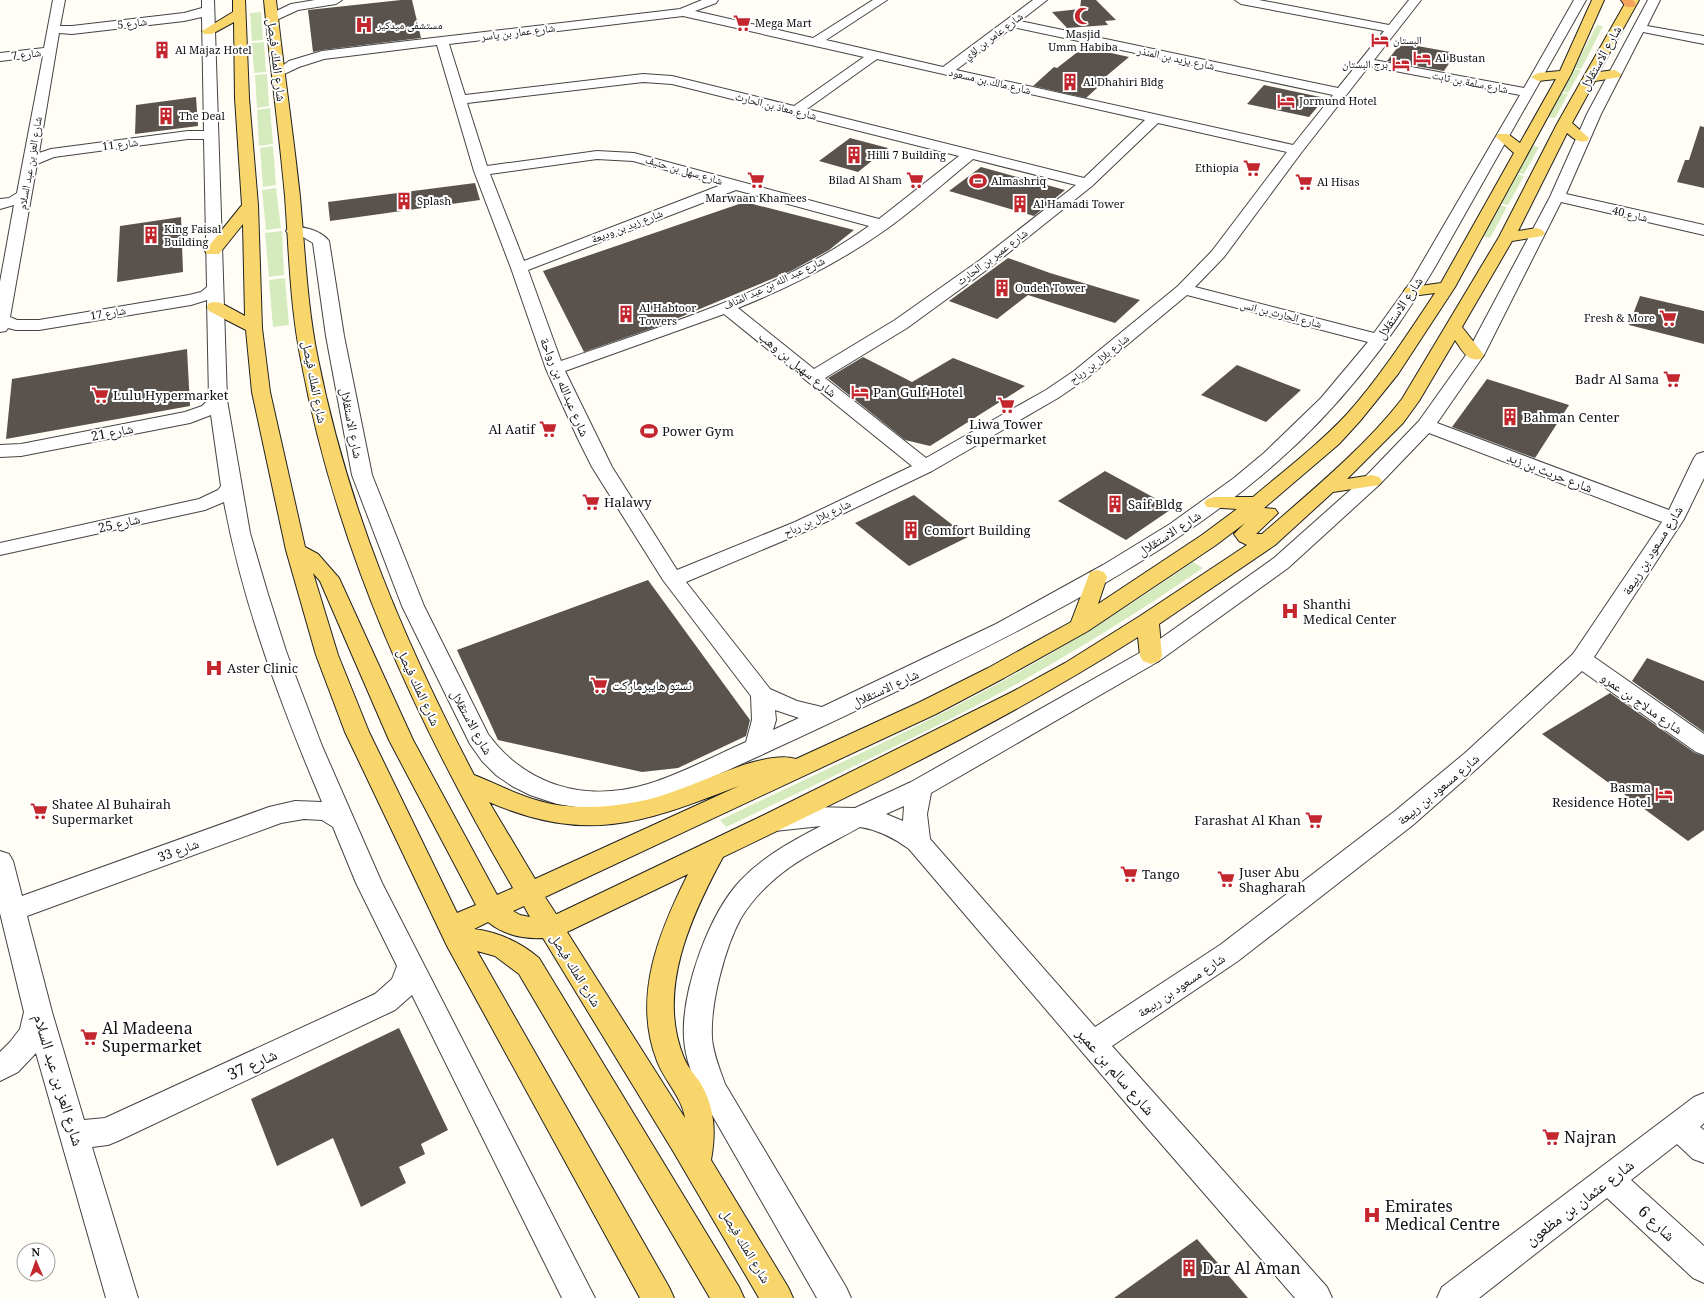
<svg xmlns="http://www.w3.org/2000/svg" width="1704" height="1298" font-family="'Noto Serif','Noto Naskh Arabic',serif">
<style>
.green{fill:#d5ebbd}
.building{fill:#5a524d}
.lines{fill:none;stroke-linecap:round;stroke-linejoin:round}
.minor-casing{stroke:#444;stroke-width:2}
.major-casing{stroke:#222;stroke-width:2}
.highway-casing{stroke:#222;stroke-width:2}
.minor{fill:#fff;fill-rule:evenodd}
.major{fill:#f9d66b;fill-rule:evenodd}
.highway{fill:#f5a25d;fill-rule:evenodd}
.labels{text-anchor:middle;stroke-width:4;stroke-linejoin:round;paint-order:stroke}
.far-street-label{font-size:11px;fill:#111;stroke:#fff}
.far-poi-label{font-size:11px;fill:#111;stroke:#fff;text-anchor:start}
.street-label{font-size:13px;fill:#111;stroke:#fff}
.poi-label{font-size:13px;fill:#111;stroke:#fff;text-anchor:start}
.near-poi-label{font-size:16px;fill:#111;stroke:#fff;text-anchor:start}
.near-street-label{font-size:16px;fill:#111;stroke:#fff}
</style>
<rect width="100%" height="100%" fill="#fffdf5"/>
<g class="green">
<path d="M261,12L263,40L252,41L250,13Z"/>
<path d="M1597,25L1603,26L1581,69L1574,68Z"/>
<path d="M264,42L266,72L254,73L252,43Z"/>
<path d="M1573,69L1581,70L1568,93L1561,91Z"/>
<path d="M267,74L269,106L257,108L255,75Z"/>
<path d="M1560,93L1568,94L1555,118L1547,117Z"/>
<path d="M270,108L273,144L259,146L257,110Z"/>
<path d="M1531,145L1539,147L1524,174L1516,173Z"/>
<path d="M273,146L276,185L263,187L260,148Z"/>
<path d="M1515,174L1524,176L1508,205L1499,203Z"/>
<path d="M276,188L281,228L266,230L262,190Z"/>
<path d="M1498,205L1507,207L1490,238L1481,236Z"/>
<path d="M282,231L284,275L269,277L265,233Z"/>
<path d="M285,278L289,325L273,327L269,280Z"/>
<path d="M1193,562L1203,568C1137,613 1070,655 1000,693C910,741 818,783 726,827L720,820C811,776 904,735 992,687C1062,649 1128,607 1193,562Z"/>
</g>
<g class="building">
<path d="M401,0H412L421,38L322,50L313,52L308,10Z"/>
<path d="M1081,0H1096L1116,20L1105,21L1108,25L1067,28L1052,12L1080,9Z"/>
<path d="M1401,43L1456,53L1444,71L1387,61Z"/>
<path d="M1084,47L1129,57L1104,78L1107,79L1086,98L1033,86L1054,67L1057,68Z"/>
<path d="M1264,85L1325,98L1309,117L1247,104Z"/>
<path d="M196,97L198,126L135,134L136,105Z"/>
<path d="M1700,126L1704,127V188L1677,182L1685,160H1689Z"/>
<path d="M850,138L888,148L858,172L819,161Z"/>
<path d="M981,167L1065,190L1034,216L949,191Z"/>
<path d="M475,183L480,200L330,221L328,202Z"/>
<path d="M745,202L854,230L829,250L791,271L659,326L584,352L543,271Z"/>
<path d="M181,217L183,272L117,282L120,226Z"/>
<path d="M1008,258L1050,273L1140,300L1115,323L1028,295L997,319L949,301Z"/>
<path d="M1640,296L1704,311V344L1629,325Z"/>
<path d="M187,349L190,406L6,439L12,379Z"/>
<path d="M863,357L912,382L953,358L1025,386L930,446L905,440L828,378Z"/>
<path d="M1237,365L1301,390L1266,422L1201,395Z"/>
<path d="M1487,379L1569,405L1535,458L1452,427Z"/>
<path d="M1105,471L1173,508L1126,540L1058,501Z"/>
<path d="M914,495L968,537L909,566L855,523Z"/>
<path d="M648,580L750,720L746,736L678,768L642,772L498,740L457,650Z"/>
<path d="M1647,658L1704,681V732L1632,681Z"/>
<path d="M1610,693L1695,753L1704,756V830L1688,841L1542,734Z"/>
<path d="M399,1028L448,1130L421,1144L425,1154L399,1167L406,1183L361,1207L333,1138L277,1166L251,1099Z"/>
<path d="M1197,1239L1248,1298H1114Z"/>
</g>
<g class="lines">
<g class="minor-casing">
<g id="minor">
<path d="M53,0H65L60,26H72L184,13L202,8V0H214L227,400L250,533L267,591L286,651L322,746L382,883L595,1298H562L412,995L395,1010L118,1141L108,1145L92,1147L138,1298H106L36,1053L18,1072L0,1081V1052L10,1042L20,1029L24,1012L0,913V851L9,854L13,861L22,896L269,807L295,801L322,802C281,705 243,605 224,502L205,510L0,555V543L199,499L218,490L221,486L211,415L190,423L21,456L0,457V445L21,444L185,412L202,406L209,399L207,300L191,305L39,330H16L8,328L6,331L0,332V282L14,205L0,209V199L9,198L17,193L43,56L0,61V53L44,48ZM202,17L204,131H188L51,149L39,153L59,33L72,34L184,21ZM188,139H204L207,287L201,292L189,295L39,320H17L10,317L37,164L54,157ZM304,819L322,820L333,827L356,883L397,966L392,979L375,994L105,1118L84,1120L52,1012L27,916L281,823Z"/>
<path d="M315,0H342L336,4L298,10L272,22L266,18L268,15L291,4Z"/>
<path d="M702,0H718L716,3L695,11L813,38L873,0H887L826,40L943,67L1033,0H1047L1020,21L1338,88L1384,31L1241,4L1235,0H1259L1389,25L1409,0H1421L1374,60L1524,88L1574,0H1586L1435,267C1393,338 1340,407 1277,462C1173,554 1038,622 914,683C862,708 811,732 759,756C730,769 701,783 672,794L641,804L617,808L576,807L557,804L530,795L512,786L496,775L482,761L470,744L402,606L352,475L326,336L313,243L303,237L289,234L286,231L289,228C301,225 321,230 329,241L344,336L372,475L424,606L488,734C526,786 586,803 648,784C681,774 714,756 746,742L752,720L751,696L663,580L592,467L578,439L546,369L511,268L474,171L437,45L324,59L299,67L280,76L274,72L289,61L322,51L655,12L680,9ZM683,16L864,57L794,106L672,76L643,74L465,95L449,44ZM1013,27L1333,95L1293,145L956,70ZM877,59L1145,120L1084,178L807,109ZM1369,66L1520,95L1412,280L1374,333L1195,287L1224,257L1301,153ZM643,82L672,84L959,156L879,219L634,153L597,151L487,166L467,103ZM1158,123L1287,152L1212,251L1178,286L1074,371L1046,390L926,458L825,378L907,328L992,266L1092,186ZM597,159L633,161L721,185L524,261L490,174ZM973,159L1076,185L980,260L895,320L814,369L738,308C790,287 842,261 888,228C917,207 945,182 973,159ZM736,190L869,226C778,291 666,325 561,361L528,270ZM1187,295L1368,342L1321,398L1264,453L1234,478L1170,524L1103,565L996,624L822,707L797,701L770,689L686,582L809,530L932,471L1058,398L1086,379ZM724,314L912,466L795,522L677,570L612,467L565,371ZM775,710L799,718L773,730L776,720Z"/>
<path d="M1648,0H1660L1647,26L1704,36V44L1643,32L1601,114L1566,194L1704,225V235L1561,202L1484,355L1437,423L1669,510L1694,458L1697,454L1704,452V478L1684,519L1594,657L1704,734V755L1696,752L1582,671L1481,765L1413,825L1238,961L1112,1046L1327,1287L1332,1298H1295L1130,1108L909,849C894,838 879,830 860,827C832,843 802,856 777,877C764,888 750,903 741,918C725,947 710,1004 712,1038C713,1053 720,1070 725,1084L846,1287L851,1298H817L703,1099C694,1081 685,1059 684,1038C681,992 709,913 741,880C764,856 792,841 821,826L775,831L766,829L763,822L766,815L812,807L855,808L911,782L1143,651L1274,558L1365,477L1419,421L1466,355L1550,197L1587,114ZM1429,433L1662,522L1573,654L1465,753L1395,811L1220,945L1095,1027L930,839L927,814L931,793L1159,661L1288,568L1379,485ZM904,806L903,821L886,814Z"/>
<path d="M1704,1093V1123L1700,1127L1704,1130V1163L1693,1159L1677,1144L1631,1180L1704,1246V1283L1693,1278L1607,1198L1479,1298H1437L1442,1287L1694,1097Z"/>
</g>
</g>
<g class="major-casing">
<path id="major" d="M233,0H245L249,98L258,205L262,328L270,392L305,547L318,554L339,578L413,740L497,895L513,888C416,721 337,552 301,360C290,306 289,250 285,196C279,131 270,65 264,0H276C283,66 293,131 300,197C305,251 307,306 318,359C348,509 403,639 474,775C495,783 515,794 536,800C568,810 604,808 636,802C652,799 668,794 683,788C712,778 767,750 796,759L920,702L988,668L1071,622L1090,572L1097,570L1104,572L1107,577L1098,604L1202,535L1237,509L1207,507L1204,503L1207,499L1214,497H1253C1285,470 1318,445 1347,414C1380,377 1407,335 1435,293L1412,296L1406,294L1404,291L1406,288L1441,283L1514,153L1496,137L1498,134H1508L1520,143L1556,79L1538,81L1531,77L1538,73L1560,71L1592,0H1604L1571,74L1455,287L1398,374L1360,421L1339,444L1264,508L1275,509L1278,513L1256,534H1262C1309,493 1364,448 1402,399L1499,237L1557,124L1627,0H1639L1599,72L1615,70L1621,74L1620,77L1595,81L1572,123L1589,138L1587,141C1578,143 1573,138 1567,133L1518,231L1537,228L1542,230L1545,233L1542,236L1512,241L1462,327L1484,355L1481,359C1467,362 1462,350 1455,340L1419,401L1403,423L1347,479L1372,475L1379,477L1382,481L1379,485L1333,492L1275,545L1159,624L1162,656L1159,661L1151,664L1143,661L1140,656L1138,637C1006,721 864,789 723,857C691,916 656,991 684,1058C688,1068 696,1076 701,1084C715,1109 716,1132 711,1160L788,1287L793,1298H759L673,1151L543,938C523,939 504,935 488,922L474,929C498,932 520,942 539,958L739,1287L744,1298H710L519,974L495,956L477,951L669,1287L674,1298H640L447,946L345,732L316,655L286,550L252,392L246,330L209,311L207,307L209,303L215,302L221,303L245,316L243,224L219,254H207L205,251L242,205L235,98L234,22L212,34H204L202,31L233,12ZM1245,523L1234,534L1239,541L1247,545L1140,616L1065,663L1012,692L764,815L557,914H556L545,897L936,714L1004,678L1088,631L1216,545ZM313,573L320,581L389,740L476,905L457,913L369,732L338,655ZM739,786L535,879L489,802C589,845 644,822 739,786ZM688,874C659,932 632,997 657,1061C664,1080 682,1097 685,1118L567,932ZM524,906L530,917L520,915L513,911Z"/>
</g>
<g class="highway-casing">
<path id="highway" d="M1621,0H1633L1636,4L1634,7H1626Z"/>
</g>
<use href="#minor" class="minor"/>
<use href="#major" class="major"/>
<use href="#highway" class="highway"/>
</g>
<defs>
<g id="mosque-bare" transform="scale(1.38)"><path d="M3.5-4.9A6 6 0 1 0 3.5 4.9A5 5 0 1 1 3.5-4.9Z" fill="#c4262e" stroke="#fff" stroke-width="2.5" paint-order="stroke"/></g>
<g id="supermarket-bare" transform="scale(1.38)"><path d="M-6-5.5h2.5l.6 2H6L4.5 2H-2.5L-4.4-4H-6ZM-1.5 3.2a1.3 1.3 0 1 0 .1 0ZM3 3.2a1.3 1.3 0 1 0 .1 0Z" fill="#c4262e" stroke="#fff" stroke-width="2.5" paint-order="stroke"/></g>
<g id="hospital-bare" transform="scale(1.38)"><path d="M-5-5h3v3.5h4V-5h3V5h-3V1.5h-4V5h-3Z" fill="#c4262e" stroke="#fff" stroke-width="2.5" paint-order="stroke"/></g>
<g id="hotel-bare" transform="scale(1.38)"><path d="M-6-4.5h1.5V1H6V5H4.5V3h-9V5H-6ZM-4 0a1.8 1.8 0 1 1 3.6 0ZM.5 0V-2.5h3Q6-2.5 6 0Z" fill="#c4262e" stroke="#fff" stroke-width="2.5" paint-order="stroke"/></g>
<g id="building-bare" transform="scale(1.38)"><path d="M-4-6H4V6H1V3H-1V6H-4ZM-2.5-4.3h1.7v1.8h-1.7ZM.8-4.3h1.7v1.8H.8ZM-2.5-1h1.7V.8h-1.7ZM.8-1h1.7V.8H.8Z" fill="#c4262e" stroke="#fff" stroke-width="2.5" paint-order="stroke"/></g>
<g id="stadium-bare" transform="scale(1.38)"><path d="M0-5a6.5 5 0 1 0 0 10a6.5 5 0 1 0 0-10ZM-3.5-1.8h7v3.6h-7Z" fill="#c4262e" stroke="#fff" stroke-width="2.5" paint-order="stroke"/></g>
</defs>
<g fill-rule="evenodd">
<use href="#mosque-bare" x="1083" y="16"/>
<use href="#supermarket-bare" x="742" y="23"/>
<use href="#hospital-bare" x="364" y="25"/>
<use href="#hotel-bare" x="1380" y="40"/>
<use href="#building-bare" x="162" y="50"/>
<use href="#hotel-bare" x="1422" y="58"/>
<use href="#hotel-bare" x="1401" y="64"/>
<use href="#building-bare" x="1070" y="82"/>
<use href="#hotel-bare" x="1286" y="101"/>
<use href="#building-bare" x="166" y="116"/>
<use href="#building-bare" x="854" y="155"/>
<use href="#supermarket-bare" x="1252" y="168"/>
<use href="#supermarket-bare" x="756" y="180"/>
<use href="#supermarket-bare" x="915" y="180"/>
<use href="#stadium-bare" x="978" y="181"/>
<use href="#supermarket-bare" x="1304" y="182"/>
<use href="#building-bare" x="404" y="201"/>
<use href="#building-bare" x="1020" y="204"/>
<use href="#building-bare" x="151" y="235"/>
<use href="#building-bare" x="1002" y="288"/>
<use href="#building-bare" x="626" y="314"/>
<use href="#supermarket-bare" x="1668" y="318"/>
<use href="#supermarket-bare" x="1672" y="379"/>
<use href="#hotel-bare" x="860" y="392"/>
<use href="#supermarket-bare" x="100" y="395"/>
<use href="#supermarket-bare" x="1006" y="405"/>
<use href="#building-bare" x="1510" y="417"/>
<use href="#supermarket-bare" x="548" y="429"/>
<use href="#stadium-bare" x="649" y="431"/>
<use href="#supermarket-bare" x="591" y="502"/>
<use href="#building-bare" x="1115" y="504"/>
<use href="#building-bare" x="911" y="530"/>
<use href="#hospital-bare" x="1290" y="611"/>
<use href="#hospital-bare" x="214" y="668"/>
<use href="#supermarket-bare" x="599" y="685"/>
<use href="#hotel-bare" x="1664" y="794"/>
<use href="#supermarket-bare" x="39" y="811"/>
<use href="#supermarket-bare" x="1314" y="820"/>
<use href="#supermarket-bare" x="1129" y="874"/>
<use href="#supermarket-bare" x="1226" y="879"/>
<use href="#supermarket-bare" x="89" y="1037"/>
<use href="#supermarket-bare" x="1551" y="1137"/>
<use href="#hospital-bare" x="1372" y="1215"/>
<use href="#building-bare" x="1189" y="1268"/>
</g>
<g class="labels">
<g class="far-street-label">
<text transform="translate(132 23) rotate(-7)" y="4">شارع 5</text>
<text transform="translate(518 32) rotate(-7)" y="4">شارع عمار بن ياسر</text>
<text transform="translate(993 36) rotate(-37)" y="4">شارع عامر بن لؤي</text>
<text transform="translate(26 54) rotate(-7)" y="4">شارع 7</text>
<text transform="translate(1176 58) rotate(12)" y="4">شارع يزيد بن المنذر</text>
<text transform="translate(990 81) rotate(13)" y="4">شارع مالك بن مسعود</text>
<text transform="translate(1470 82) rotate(11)" y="4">شارع سلمة بن ثابت</text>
<text transform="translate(776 106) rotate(14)" y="4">شارع معاذ بن الحارث</text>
<text transform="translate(120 144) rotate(-7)" y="4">شارع 11</text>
<text transform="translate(30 163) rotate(-80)" y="4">شارع العز بن عبد السلام</text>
<text transform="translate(684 170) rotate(16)" y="4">شارع سهل بن حنيف</text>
<text transform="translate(1630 214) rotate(13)" y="4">شارع 40</text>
<text transform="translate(627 226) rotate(-21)" y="4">شارع زيد بن وديعة</text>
<text transform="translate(992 257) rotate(-37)" y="4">شارع عمير بن الحارث</text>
<text transform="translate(774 283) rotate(-25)" y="4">شارع عبد الله بن عبد المناف</text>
<text transform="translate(108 313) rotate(-9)" y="4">شارع 17</text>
<text transform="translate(1281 314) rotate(14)" y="4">شارع الحارث بن انس</text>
<text transform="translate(1099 359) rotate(-38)" y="4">شارع بلال بن رباح</text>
<text transform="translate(817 518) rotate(-25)" y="4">شارع بلال بن رباح</text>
</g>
<g class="far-poi-label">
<text x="755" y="27">Mega Mart</text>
<text x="377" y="29">مستشفى ميدكير</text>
<text x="1083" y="38" text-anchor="middle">Masjid<tspan x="1083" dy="13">Umm Habiba</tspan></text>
<text x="1393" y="44">البستان</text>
<text x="175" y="54">Al Majaz Hotel</text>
<text x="1435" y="62">Al Bustan</text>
<text x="1388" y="68" text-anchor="end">برج البستان</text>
<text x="1083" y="86">Al Dhahiri Bldg</text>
<text x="1299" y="105">Jormund Hotel</text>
<text x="179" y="120">The Deal</text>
<text x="867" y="159">Hilli 7 Building</text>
<text x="1239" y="172" text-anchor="end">Ethiopia</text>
<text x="902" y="184" text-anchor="end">Bilad Al Sham</text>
<text x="991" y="185">Almashriq</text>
<text x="1317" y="186">Al Hisas</text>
<text x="756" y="202" text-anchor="middle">Marwaan Khamees</text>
<text x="417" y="205">Splash</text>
<text x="1033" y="208">Al Hamadi Tower</text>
<text x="164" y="233">King Faisal<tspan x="164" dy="13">Building</tspan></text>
<text x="1015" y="292">Oudeh Tower</text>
<text x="639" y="312">Al Habtoor<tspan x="639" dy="13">Towers</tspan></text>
<text x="1655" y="322" text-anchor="end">Fresh &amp; More</text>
</g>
<g class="street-label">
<text transform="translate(1600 58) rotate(-61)" y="5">شارع الاستقلال</text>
<text transform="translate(277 60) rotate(83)" y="5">شارع الملك فيصل</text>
<text transform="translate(1399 308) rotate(-56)" y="5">شارع الاستقلال</text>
<text transform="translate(798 364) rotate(39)" y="5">شارع سهيل بن وهب</text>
<text transform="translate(315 382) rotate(79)" y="5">شارع الملك فيصل</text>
<text transform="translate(565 387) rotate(67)" y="5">شارع عبدالله بن رواحة</text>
<text transform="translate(352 423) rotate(79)" y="5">شارع الاستقلال</text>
<text transform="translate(112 432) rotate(-11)" y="5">شارع 21</text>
<text transform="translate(1550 472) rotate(21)" y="5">شارع حريث بن زيد</text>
<text transform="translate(119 523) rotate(-13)" y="5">شارع 25</text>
<text transform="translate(1169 533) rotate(-33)" y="5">شارع الاستقلال</text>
<text transform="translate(1652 550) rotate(-58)" y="5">شارع مسعود بن ربيعة</text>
<text transform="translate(419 687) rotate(65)" y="5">شارع الملك فيصل</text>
<text transform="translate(885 688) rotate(-25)" y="5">شارع الاستقلال</text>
<text transform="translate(1642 703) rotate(35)" y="5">شارع مدلاج بن عمرو</text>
<text transform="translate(472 722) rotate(61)" y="5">شارع الاستقلال</text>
<text transform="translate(1438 789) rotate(-40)" y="5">شارع مسعود بن ربيعة</text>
<text transform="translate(178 850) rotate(-20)" y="5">شارع 33</text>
<text transform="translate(576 970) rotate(58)" y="5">شارع الملك فيصل</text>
<text transform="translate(1181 985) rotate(-34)" y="5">شارع مسعود بن ربيعة</text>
<text transform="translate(746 1246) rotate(59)" y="5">شارع الملك فيصل</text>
</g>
<g class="poi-label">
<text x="1659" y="384" text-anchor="end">Badr Al Sama</text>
<text x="873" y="397">Pan Gulf Hotel</text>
<text x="113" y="400">Lulu Hypermarket</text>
<text x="1523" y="422">Bahman Center</text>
<text x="1006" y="429" text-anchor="middle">Liwa Tower<tspan x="1006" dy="15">Supermarket</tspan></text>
<text x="535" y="434" text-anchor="end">Al Aatif</text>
<text x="662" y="436">Power Gym</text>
<text x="604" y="507">Halawy</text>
<text x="1128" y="509">Saif Bldg</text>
<text x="924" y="535">Comfort Building</text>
<text x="1303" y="609">Shanthi<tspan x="1303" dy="15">Medical Center</tspan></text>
<text x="227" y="673">Aster Clinic</text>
<text x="612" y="690">نستو هايبرماركت</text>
<text x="1651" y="792" text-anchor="end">Basma<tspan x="1651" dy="15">Residence Hotel</tspan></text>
<text x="52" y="809">Shatee Al Buhairah<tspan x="52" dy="15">Supermarket</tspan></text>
<text x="1301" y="825" text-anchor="end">Farashat Al Khan</text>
<text x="1239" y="877">Juser Abu<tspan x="1239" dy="15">Shagharah</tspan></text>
<text x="1142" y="879">Tango</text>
</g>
<g class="near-poi-label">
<text x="102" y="1034">Al Madeena<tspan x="102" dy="18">Supermarket</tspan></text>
<text x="1564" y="1143">Najran</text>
<text x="1385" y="1212">Emirates<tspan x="1385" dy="18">Medical Centre</tspan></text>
<text x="1202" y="1274">Dar Al Aman</text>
</g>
<g class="near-street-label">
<text transform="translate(252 1064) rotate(-25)" y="6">شارع 37</text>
<text transform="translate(1116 1071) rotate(49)" y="6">شارع سالم بن عمير</text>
<text transform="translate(59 1080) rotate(73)" y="6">شارع العز بن عبد السلام</text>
<text transform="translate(1579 1202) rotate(-37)" y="6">شارع عثمان بن مظعون</text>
<text transform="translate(1657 1223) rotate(43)" y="6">شارع 6</text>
</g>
</g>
<g transform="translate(36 1262) rotate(358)"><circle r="19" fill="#ffffff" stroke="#a0a0a0"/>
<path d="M0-3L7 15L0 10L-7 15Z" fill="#c4262e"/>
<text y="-6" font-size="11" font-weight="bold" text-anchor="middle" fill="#111111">N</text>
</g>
</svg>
